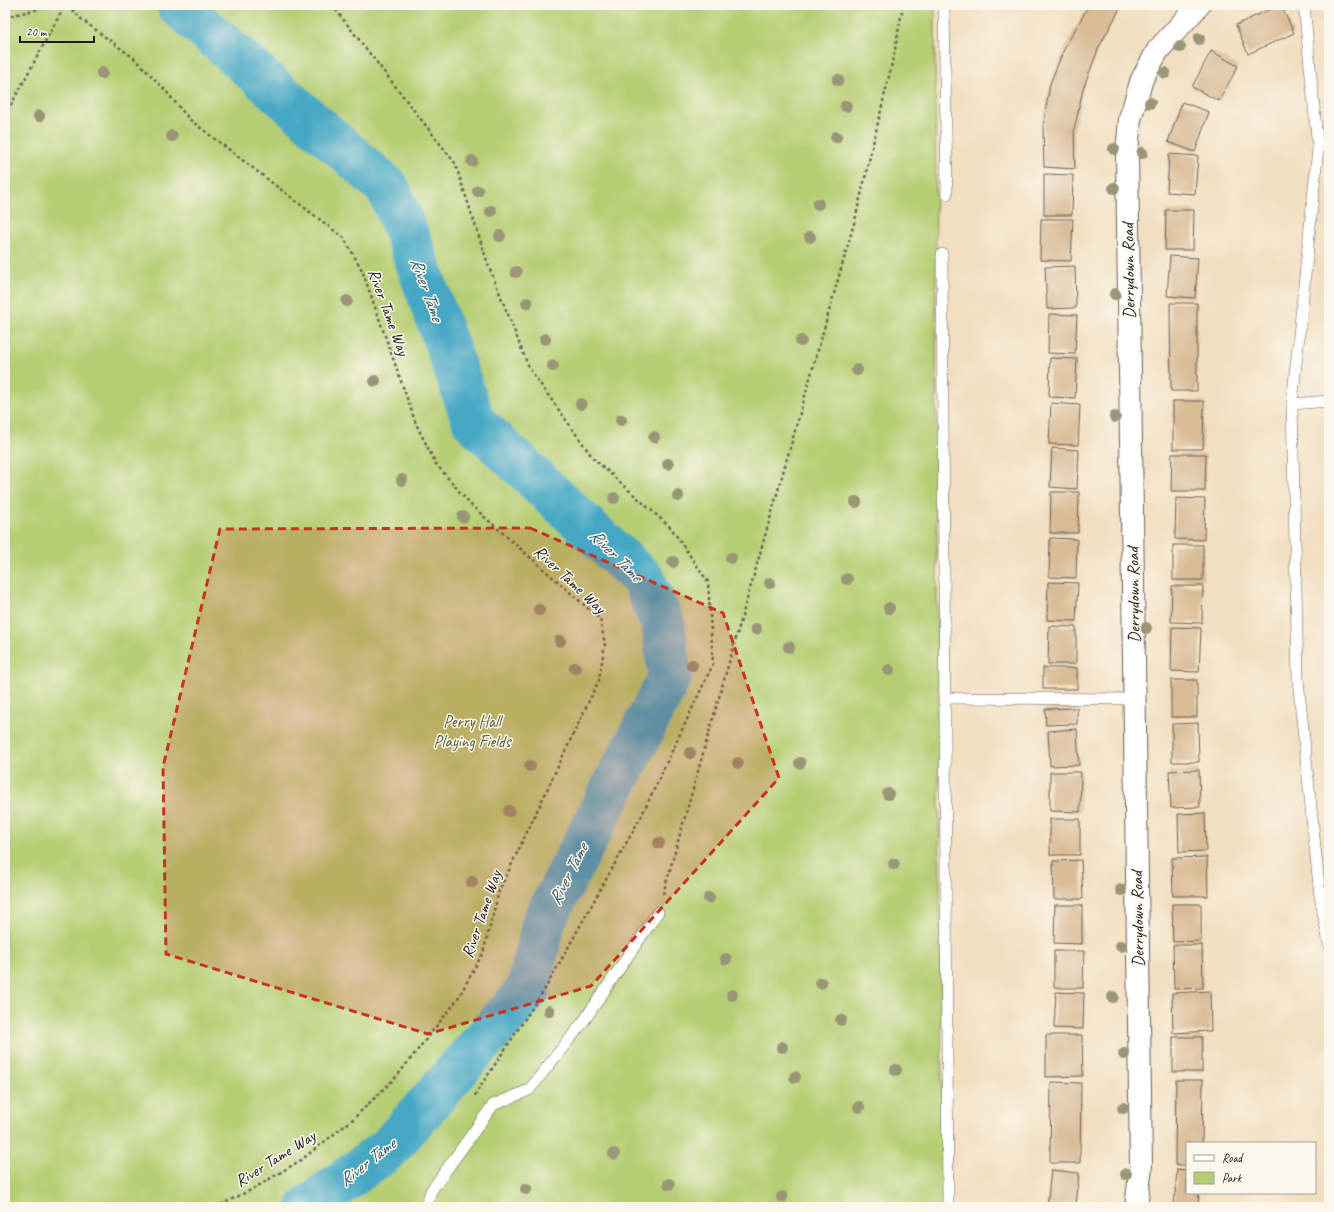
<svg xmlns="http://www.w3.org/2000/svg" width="1334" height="1212" font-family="Caveat,sans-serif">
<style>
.green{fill:#b6ce73;stroke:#697548}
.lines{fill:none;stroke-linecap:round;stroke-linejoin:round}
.river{stroke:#45a7c4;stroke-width:44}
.building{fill:#d9bb96}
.service-casing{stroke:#676055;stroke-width:12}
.minor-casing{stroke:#676055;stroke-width:24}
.path{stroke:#676055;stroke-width:2.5;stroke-dasharray:3 3;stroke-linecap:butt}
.service{stroke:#fff;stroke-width:11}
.minor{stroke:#fff;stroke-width:22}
.tree{fill:#9a9576}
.marked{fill:#c8321e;fill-opacity:0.2;stroke:#c8321e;stroke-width:3;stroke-dasharray:8 5;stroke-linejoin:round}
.labels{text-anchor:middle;stroke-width:3;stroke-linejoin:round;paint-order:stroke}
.street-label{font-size:17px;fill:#1c1c1c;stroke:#fbf7ec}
.park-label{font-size:17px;fill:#525a3a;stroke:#fbf7ec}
.water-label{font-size:18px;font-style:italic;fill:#2e5b68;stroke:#fbf7ec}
</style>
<rect width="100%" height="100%" fill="#fbf7ec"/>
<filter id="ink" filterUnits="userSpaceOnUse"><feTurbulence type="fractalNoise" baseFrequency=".025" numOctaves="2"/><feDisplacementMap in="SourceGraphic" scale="8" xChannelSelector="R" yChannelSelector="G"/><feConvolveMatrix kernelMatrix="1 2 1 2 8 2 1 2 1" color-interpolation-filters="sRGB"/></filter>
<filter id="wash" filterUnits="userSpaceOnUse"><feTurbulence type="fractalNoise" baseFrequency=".012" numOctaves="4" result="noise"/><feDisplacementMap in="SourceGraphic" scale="16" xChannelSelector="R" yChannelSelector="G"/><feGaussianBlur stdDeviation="0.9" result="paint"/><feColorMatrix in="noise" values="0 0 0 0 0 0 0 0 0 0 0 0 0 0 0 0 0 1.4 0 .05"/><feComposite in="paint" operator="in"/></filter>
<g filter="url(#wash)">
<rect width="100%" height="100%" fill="#f2dec0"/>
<path class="green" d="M5,5H935L937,585L943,1207H5Z"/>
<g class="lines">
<path class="river" d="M178,5L388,188L411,245L474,422L643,579L663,624L670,677L544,921L528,990L388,1149L308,1207"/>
</g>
<g id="blocks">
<g class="building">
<path d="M1089,5H1122L1099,47L1083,89L1074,130L1075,169L1044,167L1043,126L1050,84L1064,49Z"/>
<path d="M1279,5H1281L1294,33L1248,54L1236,25Z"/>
<path d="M1211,51L1238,66L1219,101L1192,87Z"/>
<path d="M1182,102L1209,112L1195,152L1168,142Z"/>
<path d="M1169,154L1198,156L1195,194L1167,192Z"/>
<path d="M1044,174L1073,175L1072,215H1044Z"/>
<path d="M1166,210H1194L1193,250H1165Z"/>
<path d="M1041,219H1073L1071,261L1040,260Z"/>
<path d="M1170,256L1198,258L1195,298L1167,296Z"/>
<path d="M1075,266L1076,308L1047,309L1045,267Z"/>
<path d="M1170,303H1197V391H1171Z"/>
<path d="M1049,314L1077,315L1075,354L1048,353Z"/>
<path d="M1050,358L1077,359L1075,398L1049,397Z"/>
<path d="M1173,401H1204L1203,449H1173Z"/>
<path d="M1051,403L1080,405L1078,445L1049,444Z"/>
<path d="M1052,448L1079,450L1077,489L1050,487Z"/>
<path d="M1172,454H1206L1205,491H1171Z"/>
<path d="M1051,492H1079L1078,533H1050Z"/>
<path d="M1176,498L1205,499L1204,540L1175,539Z"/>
<path d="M1050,538L1077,539L1076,578L1049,577Z"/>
<rect x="1173" y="545" width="30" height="35"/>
<path d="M1048,582L1078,583L1076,621L1047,620Z"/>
<path d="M1172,586H1203L1202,623L1171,622Z"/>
<path d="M1049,626L1076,627V664H1048Z"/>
<path d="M1172,627L1201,628L1199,672L1171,671Z"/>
<rect x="1043" y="668" width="34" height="21"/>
<rect x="1171" y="680" width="26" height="37"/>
<path d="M1077,708V724L1046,725L1045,709Z"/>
<path d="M1198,723L1199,762H1172V724Z"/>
<path d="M1077,729L1079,765L1050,766L1048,731Z"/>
<path d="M1199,770L1200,807L1171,808L1169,771Z"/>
<path d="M1050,772H1081L1080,812L1050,811Z"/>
<path d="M1205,813L1206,851L1179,852L1178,814Z"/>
<rect x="1050" y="819" width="30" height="36"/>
<path d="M1207,857L1208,896H1173L1172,858Z"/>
<path d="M1081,860L1083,899H1054L1053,861Z"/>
<path d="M1172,904H1201V941L1173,942Z"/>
<path d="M1055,905H1082V944L1054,943Z"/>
<path d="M1173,945H1202L1203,988L1174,989Z"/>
<path d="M1054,951H1084L1083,988H1054Z"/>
<path d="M1210,991L1211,1031L1173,1033L1172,993Z"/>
<path d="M1056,992L1084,993L1083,1029L1054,1028Z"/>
<path d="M1046,1035H1082L1083,1076L1046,1077Z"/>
<rect x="1173" y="1037" width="29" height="35"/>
<path d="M1176,1080H1203L1202,1143H1187V1165H1175Z"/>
<path d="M1051,1082L1081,1083L1080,1163H1050Z"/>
<path d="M1177,1169L1187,1170V1193H1199L1198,1207H1174Z"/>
<path d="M1051,1170L1079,1173L1076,1207H1047Z"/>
</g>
</g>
</g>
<g filter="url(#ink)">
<use href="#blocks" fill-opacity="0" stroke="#676055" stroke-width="1"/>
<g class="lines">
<g class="service-casing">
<g id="service">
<path d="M944,5L947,194"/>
<path d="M942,254L948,1207"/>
<path d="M1329,401L1292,404L1298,680L1320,896L1329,944"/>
<path d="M1292,404L1318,148L1304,5"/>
<path d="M944,698L1134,699"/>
<path d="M426,1207L431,1191L493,1105L529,1090L583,1022L658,912"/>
</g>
</g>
<g class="minor-casing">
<path id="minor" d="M1136,1207L1141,1166L1127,153L1130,119L1142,79L1158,50L1199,5"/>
</g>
<g class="path">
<path d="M68,5L81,19L135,59L165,90L189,119L344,238L362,270L416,424L436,464L471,505L600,619L605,644L599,680L499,891L483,953L457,1000L397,1076L352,1120L301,1160L253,1189L216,1207"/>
<path d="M332,5L455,163L488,264L529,368L593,458L671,528L708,582L713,664L642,815L546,987L478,1090L475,1096"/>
<path d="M5,17L56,5"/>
<path d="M5,116L65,5"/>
<path d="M663,894L855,220L894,55L903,5"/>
</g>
<use href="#service" class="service"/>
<use href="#minor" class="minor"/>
</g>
<g class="tree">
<circle cx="1199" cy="39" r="6"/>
<circle cx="1180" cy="47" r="6"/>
<circle cx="102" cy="73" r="6"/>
<circle cx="1165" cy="73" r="6"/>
<circle cx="838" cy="80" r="6"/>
<circle cx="1150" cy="103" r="6"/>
<circle cx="846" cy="106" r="6"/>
<circle cx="39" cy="116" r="6"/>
<circle cx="172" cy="136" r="6"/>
<circle cx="836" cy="137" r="6"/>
<circle cx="1114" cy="149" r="6"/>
<circle cx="1142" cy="153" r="6"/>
<circle cx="472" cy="161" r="6"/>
<circle cx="1114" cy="188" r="6"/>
<circle cx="478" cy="191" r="6"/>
<circle cx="818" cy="204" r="6"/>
<circle cx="491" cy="211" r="6"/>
<circle cx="500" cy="236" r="6"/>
<circle cx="810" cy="237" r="6"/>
<circle cx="516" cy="272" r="6"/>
<circle cx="1115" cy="294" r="6"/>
<circle cx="347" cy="301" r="6"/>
<circle cx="527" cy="303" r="6"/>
<circle cx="545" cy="339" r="6"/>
<circle cx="801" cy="341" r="6"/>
<circle cx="553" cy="366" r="6"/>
<circle cx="857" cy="370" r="6"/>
<circle cx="375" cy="381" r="6"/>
<circle cx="581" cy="404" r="6"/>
<circle cx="1115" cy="417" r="6"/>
<circle cx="621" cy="420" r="6"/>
<circle cx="654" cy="437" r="6"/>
<circle cx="668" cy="464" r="6"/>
<circle cx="402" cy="480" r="6"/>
<circle cx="678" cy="496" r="6"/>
<circle cx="614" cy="498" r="6"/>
<circle cx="856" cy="502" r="6"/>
<circle cx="463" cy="517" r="6"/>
<circle cx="731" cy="558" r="6"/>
<circle cx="673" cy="562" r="6"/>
<circle cx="847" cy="579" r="6"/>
<circle cx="770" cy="583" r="6"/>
<circle cx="889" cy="608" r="6"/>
<circle cx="539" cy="610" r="6"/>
<circle cx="1146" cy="628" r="6"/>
<circle cx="756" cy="629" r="6"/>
<circle cx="560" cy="641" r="6"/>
<circle cx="789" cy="647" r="6"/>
<circle cx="692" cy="665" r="6"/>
<circle cx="575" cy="668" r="6"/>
<circle cx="889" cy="670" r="6"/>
<circle cx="690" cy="753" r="6"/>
<circle cx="738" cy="763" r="6"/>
<circle cx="800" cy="763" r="6"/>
<circle cx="530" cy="766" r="6"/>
<circle cx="888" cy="794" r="6"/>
<circle cx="509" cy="811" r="6"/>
<circle cx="659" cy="843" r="6"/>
<circle cx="894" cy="864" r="6"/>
<circle cx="472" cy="882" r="6"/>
<circle cx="1121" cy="890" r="6"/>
<circle cx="709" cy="898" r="6"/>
<circle cx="1121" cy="946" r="6"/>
<circle cx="726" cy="959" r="6"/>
<circle cx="821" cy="983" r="6"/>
<circle cx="732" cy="995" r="6"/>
<circle cx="1113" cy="997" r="6"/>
<circle cx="549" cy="1011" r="6"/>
<circle cx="841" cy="1020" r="6"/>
<circle cx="782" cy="1047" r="6"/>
<circle cx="1124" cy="1054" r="6"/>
<circle cx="896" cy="1070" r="6"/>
<circle cx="795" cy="1077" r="6"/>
<circle cx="859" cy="1107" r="6"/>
<circle cx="1123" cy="1108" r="6"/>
<circle cx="614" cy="1154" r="6"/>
<circle cx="1126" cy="1174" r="6"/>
<circle cx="669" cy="1184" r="6"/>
<circle cx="526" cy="1189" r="6"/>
<circle cx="782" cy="1197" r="6"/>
</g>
</g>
<path class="marked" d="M530,528L723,613L779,778L591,986L428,1034L166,954L163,767L220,529Z"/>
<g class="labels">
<g class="street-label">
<text transform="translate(1128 271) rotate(-91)" y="6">Derrydown Road</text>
<text transform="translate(389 312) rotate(70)" y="6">River Tame Way</text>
<text transform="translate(570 579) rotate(43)" y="6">River Tame Way</text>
<text transform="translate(1133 595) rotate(-91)" y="6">Derrydown Road</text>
<text transform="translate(481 914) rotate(-71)" y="6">River Tame Way</text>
<text transform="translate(1137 919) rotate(-91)" y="6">Derrydown Road</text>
<text transform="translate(275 1158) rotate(-32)" y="6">River Tame Way</text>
</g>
<g class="park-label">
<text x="472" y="727">Perry Hall<tspan x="472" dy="20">Playing Fields</tspan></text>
</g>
<g class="water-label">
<text transform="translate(427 289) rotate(70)" y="6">River Tame</text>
<text transform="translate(616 555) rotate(45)" y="6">River Tame</text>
<text transform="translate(568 874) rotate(-63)" y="6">River Tame</text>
<text transform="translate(367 1162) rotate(-38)" y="6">River Tame</text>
</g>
</g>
<rect width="1334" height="1212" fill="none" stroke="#fbf7ec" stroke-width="20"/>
<rect x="1186" y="1142" width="130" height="52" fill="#fbf7ec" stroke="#a29f99"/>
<rect x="1194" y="1155" width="20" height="6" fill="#ffffff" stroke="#a29f99"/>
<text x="1222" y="1162" font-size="12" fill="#1c1c1c">Road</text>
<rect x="1194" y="1172" width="20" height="12" fill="#b6ce73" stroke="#a29f99"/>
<text x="1222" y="1182" font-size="12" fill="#1c1c1c">Park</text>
<path d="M20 36v6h74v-6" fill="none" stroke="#1c1c1c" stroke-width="2"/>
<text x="26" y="36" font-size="12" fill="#1c1c1c" stroke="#fbf7ec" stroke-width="3" paint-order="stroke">20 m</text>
</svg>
